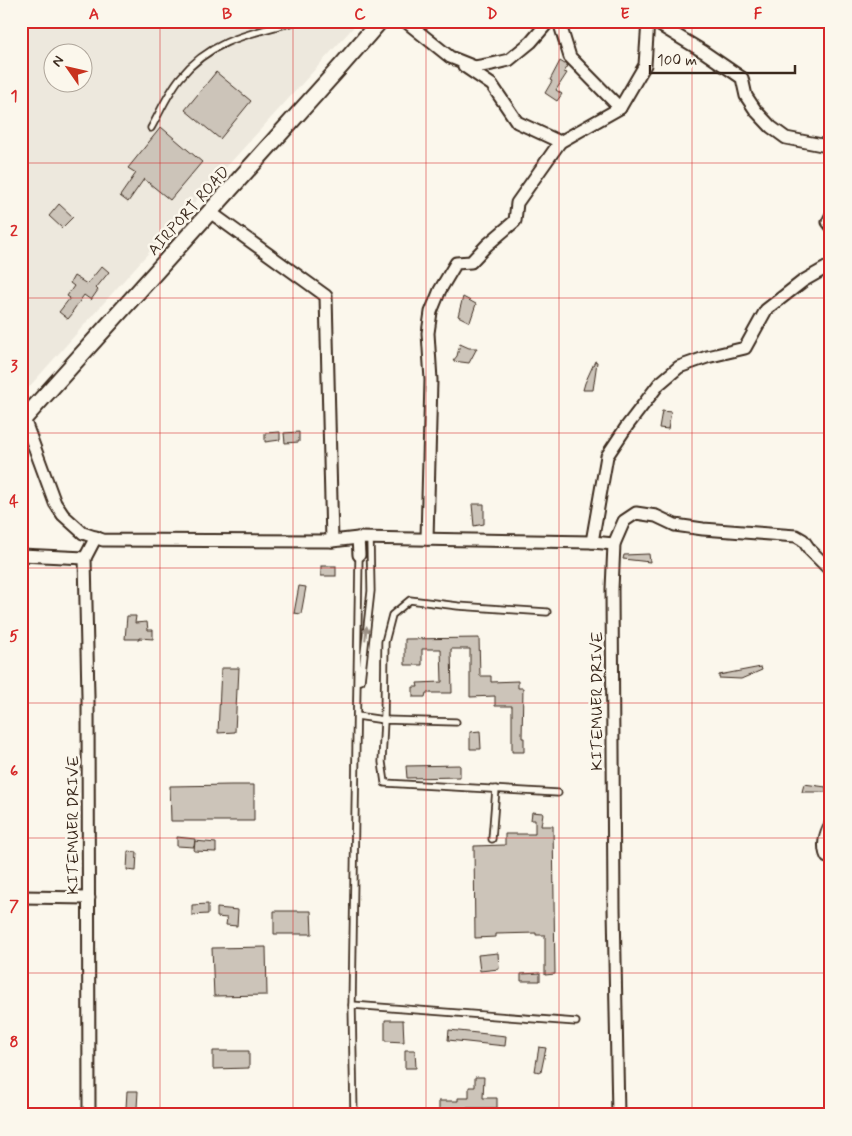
<svg xmlns="http://www.w3.org/2000/svg" width="852" height="1136" font-family="Mynerve,sans-serif">
<style>
.built{fill:#ede8dd;fill-rule:evenodd}
.building{fill:#ccc4b9;stroke:#3b2a1e}
.lines{fill:none;stroke-linecap:round;stroke-linejoin:round}
.service-casing{stroke:#3b2a1e;stroke-width:9}
.minor-casing{stroke:#3b2a1e;stroke-width:15}
.tertiary-casing{stroke:#3b2a1e;stroke-width:19}
.service{stroke:#fbf7ec;stroke-width:5.5}
.minor{stroke:#fbf7ec;stroke-width:11}
.tertiary{stroke:#fbf7ec;stroke-width:15}
.oneway{fill:#9b9085}
.grid{fill:none;stroke:#d62828;stroke-width:1;stroke-opacity:0.55}
.labels{text-anchor:middle;stroke-width:5;stroke-linejoin:round;paint-order:stroke}
.street-label{font-size:16px;fill:#3b2a1e;stroke:#fbf7ec}
.neatline{fill:none;stroke:#d62828;stroke-width:2}
.grid-label{font-size:16px;text-anchor:middle;font-weight:bold;fill:#d62828}
</style>
<rect width="100%" height="100%" fill="#fbf7ec"/>
<filter id="ink" filterUnits="userSpaceOnUse"><feTurbulence type="fractalNoise" baseFrequency=".02" numOctaves="2"/><feDisplacementMap in="SourceGraphic" scale="10" xChannelSelector="R" yChannelSelector="G"/><feConvolveMatrix kernelMatrix="1 2 1 2 8 2 1 2 1" color-interpolation-filters="sRGB"/></filter>
<g filter="url(#ink)">
<path class="built" d="M21,21H359L133,270L21,396ZM52,52H82V82H52Z"/>
<g class="building">
<path d="M560,61L568,66L564,72L567,73L556,90L562,94L557,101L545,93L552,81L550,80Z"/>
<path d="M216,72L251,101L220,139L185,110Z"/>
<path d="M161,127L202,162L170,200L144,179L128,202L120,196L136,173L128,168Z"/>
<path d="M59,204L73,217L62,228L49,216Z"/>
<path d="M102,266L109,272L96,288L98,290L91,300L84,295L72,312L73,313L68,319L59,312L70,298L67,296L74,286L70,283L74,276L87,284Z"/>
<path d="M463,297L476,304L470,322L458,316Z"/>
<path d="M460,344L469,348H477L469,363L453,361L457,356Z"/>
<path d="M595,361L597,362L593,390H583L585,383Z"/>
<path d="M662,411L671,412L668,429L659,428Z"/>
<path d="M280,432V440L265,442V433Z"/>
<path d="M299,432V442L285,443L284,433Z"/>
<path d="M472,504H484V524L474,526Z"/>
<path d="M649,554L650,562L623,559L624,555Z"/>
<rect x="321" y="566" width="15" height="10"/>
<path d="M299,586L306,587L301,614L294,613Z"/>
<path d="M127,616H136L135,623L147,622L148,630H153V639L139,638V639H125Z"/>
<path d="M479,638L480,676H491V682L518,681V688H523L522,738H524V752H512V706H495V696L470,697V649H451L452,693H426L425,697H413V687H418L417,683L442,682L441,649H422V665H405V639Z"/>
<path d="M761,667L762,670L741,679L719,678V675Z"/>
<path d="M221,668H239L238,689H237L235,732L218,733Z"/>
<path d="M480,731L481,749H470V732Z"/>
<path d="M460,765V777L407,778L406,766Z"/>
<path d="M804,784L826,787V792H802Z"/>
<path d="M231,785H254V821H171L170,786Z"/>
<path d="M532,812L543,813L541,826H553L555,974L545,975V935H536V933L496,934V937L475,938L474,846L505,845V834H535V820H531Z"/>
<path d="M177,837L195,839L194,847L177,846Z"/>
<path d="M195,841L216,843V852L194,851Z"/>
<path d="M128,851L137,852L136,871L127,870Z"/>
<path d="M208,904V914L192,915V905Z"/>
<path d="M217,908L238,910L237,926L226,925L227,918L217,917Z"/>
<path d="M274,911H311L312,934H274Z"/>
<path d="M266,947L267,995L214,996L212,948Z"/>
<path d="M498,953L499,969L480,971L478,955Z"/>
<path d="M540,973V981H521V974Z"/>
<path d="M385,1020H403L404,1042L385,1041Z"/>
<path d="M449,1030L506,1036L505,1046L448,1040Z"/>
<path d="M539,1047L546,1048L541,1072L535,1071Z"/>
<path d="M405,1050H415L416,1068H405Z"/>
<path d="M213,1051H249V1068L213,1069Z"/>
<path d="M475,1077H484L483,1098H497V1108H453V1115H439V1101H458V1098H469V1087H475Z"/>
<path d="M127,1091H138L137,1108H126Z"/>
</g>
<g class="lines">
<g class="service-casing">
<g id="service">
<path d="M151,128C160,112 168,93 180,78C211,39 253,33 298,21"/>
<path d="M361,681L371,591L370,538"/>
<path d="M357,715V716L384,720L385,642L392,615L410,600L458,606L547,612"/>
<path d="M456,722L384,720L382,762L385,783L558,793"/>
<path d="M492,839L496,789"/>
<path d="M352,1005L576,1022"/>
<path d="M354,1115L352,1005L359,555"/>
</g>
</g>
<g class="minor-casing">
<g id="minor">
<path d="M405,21L450,57L475,67L492,64L509,60L531,42L549,21"/>
<path d="M565,21L561,28L570,57L620,108"/>
<path d="M653,21L704,52L742,78L746,96L756,111L771,127L786,138L827,146L831,148"/>
<path d="M464,66L492,85L517,122L560,142"/>
<path d="M210,212L326,296L332,541"/>
<path d="M831,216L828,222L831,226"/>
<path d="M24,419L55,503L63,515L83,533L103,540L332,541L358,538L592,542L614,544"/>
<path d="M358,538L359,555"/>
<path d="M427,539L431,380L428,333L431,312L440,290L456,263L471,262L487,245L515,221L517,203L560,142L620,108L645,65L648,21"/>
<path d="M592,542L607,456L627,426L659,384L679,367L707,357L745,348L766,310L803,281L831,265"/>
<path d="M21,555L85,558"/>
<path d="M831,824C825,834 822,847 827,857L831,858"/>
<path d="M21,897L89,898"/>
<path d="M89,1115L88,696L85,558L96,537"/>
<path d="M618,1115L614,908L612,589L614,544L624,521L636,513L656,516L675,525L703,529L796,536L803,540L810,550L831,571"/>
</g>
</g>
<g class="tertiary-casing">
<path id="tertiary" d="M21,422L341,66L380,21"/>
</g>
<use href="#service" class="service"/>
<use href="#minor" class="minor"/>
<use href="#tertiary" class="tertiary"/>
</g>
<defs><path id="oneway-solid" d="M-6-.8H1V-3.2L6.5 0L1 3.2V.8H-6Z" transform="scale(1.25)"/></defs>
<use class="oneway" href="#oneway-solid" transform="translate(366 633) rotate(-84)"/>
</g>
<path class="grid" d="M160,21V1115M293,21V1115M426,21V1115M559,21V1115M692,21V1115M21,163H831M21,298H831M21,433H831M21,568H831M21,703H831M21,838H831M21,973H831"/>
<g class="labels">
<g class="street-label">
<text transform="translate(188 210) rotate(-48)" y="6">AIRPORT ROAD</text>
<text transform="translate(596 701) rotate(-90)" y="6">KITEMUER DRIVE</text>
<text transform="translate(72 825) rotate(-90)" y="6">KITEMUER DRIVE</text>
</g>
</g>
<rect width="852" height="1136" fill="none" stroke="#fbf7ec" stroke-width="55"/>
<g transform="translate(68 68) rotate(304)"><circle r="24" fill="#fbf7ec" stroke="#aea59a"/>
<path d="M0-4L9 19L0 12L-9 19Z" fill="#c8321e"/>
<text y="-8" font-size="14" font-weight="bold" text-anchor="middle" fill="#3b2a1e">N</text>
</g>
<path d="M650 65v8h145v-8" fill="none" stroke="#3b2a1e" stroke-width="2.5"/>
<text x="657" y="65" font-size="15" fill="#3b2a1e" stroke="#fbf7ec" stroke-width="4" paint-order="stroke">100 m</text>
<rect x="28" y="28" width="796" height="1080" class="neatline"/>
<g class="grid-label">
<text x="94" y="19">A</text>
<text x="227" y="19">B</text>
<text x="360" y="19">C</text>
<text x="492" y="19">D</text>
<text x="625" y="19">E</text>
<text x="758" y="19">F</text>
<text x="14" y="101">1</text>
<text x="14" y="236">2</text>
<text x="14" y="371">3</text>
<text x="14" y="506">4</text>
<text x="14" y="641">5</text>
<text x="14" y="776">6</text>
<text x="14" y="911">7</text>
<text x="14" y="1047">8</text>
</g>
</svg>
